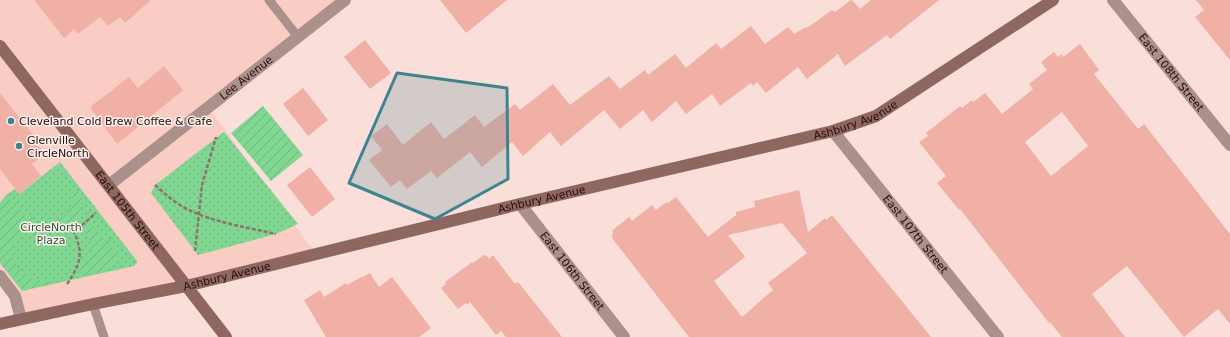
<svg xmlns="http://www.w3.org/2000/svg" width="1230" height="337" font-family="'DejaVu Sans',sans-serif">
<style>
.built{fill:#f9ccc4}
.park{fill:url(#park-dots)}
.garden{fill:url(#garden-furrows)}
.building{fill:#f0b0a6;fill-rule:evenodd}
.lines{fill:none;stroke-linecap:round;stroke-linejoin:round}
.path{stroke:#8c736f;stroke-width:2.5;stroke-dasharray:4 2;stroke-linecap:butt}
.lane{stroke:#ac908c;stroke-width:9}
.street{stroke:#ac908c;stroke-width:12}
.secondary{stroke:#8f6761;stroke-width:12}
.marked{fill:#3e848f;fill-opacity:0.2;stroke:#3e848f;stroke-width:3;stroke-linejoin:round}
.poi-dot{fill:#3e848f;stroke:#fdefec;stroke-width:1.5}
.labels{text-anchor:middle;stroke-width:3;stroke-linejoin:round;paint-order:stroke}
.street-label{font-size:11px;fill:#230d0a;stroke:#fdefec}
.poi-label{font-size:11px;fill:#230d0a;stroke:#fdefec;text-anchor:start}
.park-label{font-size:11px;fill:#285732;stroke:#fdefec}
</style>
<defs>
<pattern id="park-dots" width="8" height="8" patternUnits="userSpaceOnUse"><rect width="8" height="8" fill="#80d791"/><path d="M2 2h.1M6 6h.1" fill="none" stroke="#6eb77c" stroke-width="1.8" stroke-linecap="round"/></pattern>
<pattern id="garden-furrows" width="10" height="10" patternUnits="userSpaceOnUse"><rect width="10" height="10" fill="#80d791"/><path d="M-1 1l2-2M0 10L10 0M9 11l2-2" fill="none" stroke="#6eb77c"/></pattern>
</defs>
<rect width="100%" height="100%" fill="#f9ded9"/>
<path class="built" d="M0,0H345L209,108L316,254L21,319L0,276Z"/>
<g class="park">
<path d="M224,132L298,224L276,234L198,255L151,193L155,185Z"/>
<path d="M60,162L137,261V263L134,266L22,291L0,263V203L6,195L15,189L19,194Z"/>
</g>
<g class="garden">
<path d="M263,106L303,155L271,181L231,133Z"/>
<path d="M77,191L84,199C83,222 72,231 49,227V222C63,222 74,208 72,195Z"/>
<path d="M7,196L14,205L24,197H27L26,201L19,207L23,213L35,221V227C27,229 24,232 19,237C0,260 23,276 45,281L46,278L48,282L47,285L23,290L0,263V204Z"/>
<path d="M90,222L106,243L113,237L115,239L112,248L120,254V259L114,266H107L105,271L80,277L77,275V269C80,264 86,262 89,258C96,248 89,235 80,230L86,224Z"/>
</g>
<g class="building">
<path d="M34,0H151L125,23L120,17L108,26L100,17L78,34L74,29L64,38Z"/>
<path d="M440,0H507L466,33Z"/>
<path d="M851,0H852L860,9L871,0H939L890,39L887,35L845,66L838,54L807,79L798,67L766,93L757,82L753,86L751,83L720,106L712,94L686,114L676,101L652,122L643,110L620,129L604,110L561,146L550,132L523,156L512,142L482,167L470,152L437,178L431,171L407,189L400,180L391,187L369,160L382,150L371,136L387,124L403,145L431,122L444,139L475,115L484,127L515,104L520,110L553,84L570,105L609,76L620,89L645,70L648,75L675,54L686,68L716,43L721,49L751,26L765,44L788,27L794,34L806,27L807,28L832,10L835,12Z"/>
<path d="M1196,0H1230V60L1195,17L1204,10Z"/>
<path d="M365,40L391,73L370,89L344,57Z"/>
<path d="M1080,44L1099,70L1094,74L1138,129L1144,124L1230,234V324L1218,309L1184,337L1127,266L1092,294L1125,337H1062L1050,322L1049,323L960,209L959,210L937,183L946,176L919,142L928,136L926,133L960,106L962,108L972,100L973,102L985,93L1002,114L1033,89L1029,84L1047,70L1041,62L1054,52L1058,57L1061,54L1063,57ZM1062,112L1088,146L1051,176L1025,142Z"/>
<path d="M164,66L183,90L117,144L90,107L129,77L138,88Z"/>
<path d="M303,88L328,120L308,136L283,104Z"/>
<path d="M0,93L34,136L32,138L45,154L32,164L41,176L19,194L0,169Z"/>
<path d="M310,167L335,199L312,217L287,185Z"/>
<path d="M799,190L808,232L825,218L826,220L832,215L931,337H689L612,238L613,230L629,217L632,221L652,205L656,210L667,202L668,203L676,197L708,237L736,215V212L755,207L754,201ZM782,223L807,253L768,283L773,290L742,317L714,281L745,257L728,235Z"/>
<path d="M484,255L485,256L486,255L489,259L493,255L515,284L518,282L562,337H506L501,331L496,335L470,302L467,305L466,303L458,309L441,288L446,284L445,282L472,262L473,263Z"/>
<path d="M370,273L379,287L392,277L431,328L419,337H326L304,300L320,290L324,297L346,283L347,285L363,276V277Z"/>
</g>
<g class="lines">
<g class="path">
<path d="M155,185C165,194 175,203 187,209C215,223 246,227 276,234"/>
<path d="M195,251L202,185L216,137"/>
<path d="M67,284C80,265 84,254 74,232L96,213"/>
</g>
<g class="lane">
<path d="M269,0L298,37"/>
<path d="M93,304L104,337"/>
</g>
<g class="street">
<path id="s1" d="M1113,0L1230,145"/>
<path id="s2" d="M833,131L998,337"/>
<path id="s3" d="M109,185L345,0"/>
<path id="s4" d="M520,204L624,337"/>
<path d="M0,276L15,296L21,319"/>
</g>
<g class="secondary">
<path id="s5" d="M0,46L226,337"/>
<path id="s6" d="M0,324L93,304L186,286L520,204L833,131L876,116L1053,0"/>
</g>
</g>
<path class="marked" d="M397,73L507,88L508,179L435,219L349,183Z"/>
<g class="poi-dot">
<circle cx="11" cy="121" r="4"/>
<circle cx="19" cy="146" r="4"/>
</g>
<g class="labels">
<g class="street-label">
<text dy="4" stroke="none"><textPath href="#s1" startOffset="93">East 108th Street</textPath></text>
<text dy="4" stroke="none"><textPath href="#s3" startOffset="174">Lee Avenue</textPath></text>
<text dy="4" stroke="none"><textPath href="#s6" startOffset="880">Ashbury Avenue</textPath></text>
<text dy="4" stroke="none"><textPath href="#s6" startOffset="556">Ashbury Avenue</textPath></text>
<text dy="4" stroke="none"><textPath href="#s5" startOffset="208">East 105th Street</textPath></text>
<text dy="4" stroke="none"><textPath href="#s2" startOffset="132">East 107th Street</textPath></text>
<text dy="4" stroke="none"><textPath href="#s4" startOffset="85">East 106th Street</textPath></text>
<text dy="4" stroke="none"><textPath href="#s6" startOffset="232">Ashbury Avenue</textPath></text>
</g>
<g class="poi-label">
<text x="19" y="125">Cleveland Cold Brew Coffee &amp; Cafe</text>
<text x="27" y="144">Glenville<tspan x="27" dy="13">CircleNorth</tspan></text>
</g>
<g class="park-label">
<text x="51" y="231">CircleNorth<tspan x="51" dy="13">Plaza</tspan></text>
</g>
</g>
</svg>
